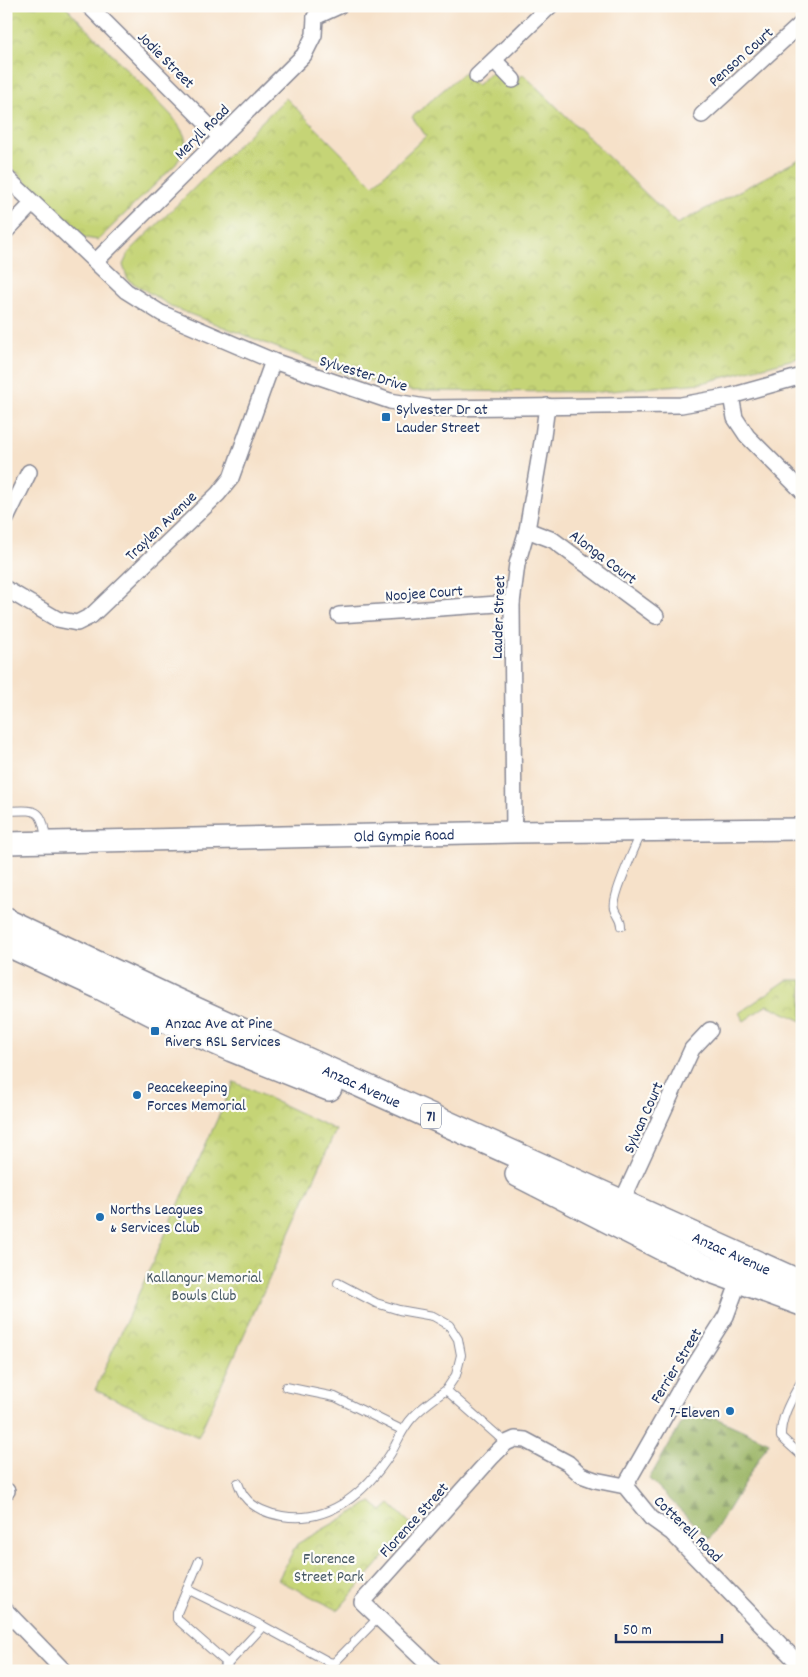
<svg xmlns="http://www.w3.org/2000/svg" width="808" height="1677" font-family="Dekko,sans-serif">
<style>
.forest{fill:url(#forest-firs);stroke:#5c7262}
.park{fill:url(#park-crowns);stroke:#70826a}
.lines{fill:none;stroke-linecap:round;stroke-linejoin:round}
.service-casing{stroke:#888894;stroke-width:10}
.minor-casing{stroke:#888894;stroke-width:18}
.secondary-casing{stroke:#888894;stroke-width:24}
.trunk-casing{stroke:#888894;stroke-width:28}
.service{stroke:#fff;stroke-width:8}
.minor{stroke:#fff;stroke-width:15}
.secondary{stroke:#fff;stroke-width:21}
.trunk{stroke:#fff;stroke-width:25}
.poi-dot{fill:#1f6fb2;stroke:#fdfcf7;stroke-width:2}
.labels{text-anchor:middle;stroke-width:4.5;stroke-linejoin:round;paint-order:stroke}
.shield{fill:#fdfcf7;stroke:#5f6c8c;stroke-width:1}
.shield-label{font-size:15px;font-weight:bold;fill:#1b2f5e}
.street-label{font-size:16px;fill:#1b2f5e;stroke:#fdfcf7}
.poi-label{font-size:16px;fill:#1b2f5e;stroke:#fdfcf7;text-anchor:start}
.park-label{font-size:16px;fill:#465864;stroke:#fdfcf7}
</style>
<defs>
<pattern id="forest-firs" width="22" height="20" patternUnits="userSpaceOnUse" patternTransform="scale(1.25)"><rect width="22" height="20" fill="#9cb667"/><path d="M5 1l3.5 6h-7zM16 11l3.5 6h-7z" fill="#7e9458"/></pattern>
<pattern id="park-crowns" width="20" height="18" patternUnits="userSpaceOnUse" patternTransform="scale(1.25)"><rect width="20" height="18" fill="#c5d476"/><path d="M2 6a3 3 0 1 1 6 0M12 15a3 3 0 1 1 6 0" fill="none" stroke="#a9b668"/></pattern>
</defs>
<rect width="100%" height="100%" fill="#fdfcf7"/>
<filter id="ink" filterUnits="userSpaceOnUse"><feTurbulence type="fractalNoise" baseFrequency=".02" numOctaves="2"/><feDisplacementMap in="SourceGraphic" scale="10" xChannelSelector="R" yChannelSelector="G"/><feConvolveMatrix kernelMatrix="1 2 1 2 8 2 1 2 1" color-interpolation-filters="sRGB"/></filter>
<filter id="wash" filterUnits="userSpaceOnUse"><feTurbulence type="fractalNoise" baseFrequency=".0096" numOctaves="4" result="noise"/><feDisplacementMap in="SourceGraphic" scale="20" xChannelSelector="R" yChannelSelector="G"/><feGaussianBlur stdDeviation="1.12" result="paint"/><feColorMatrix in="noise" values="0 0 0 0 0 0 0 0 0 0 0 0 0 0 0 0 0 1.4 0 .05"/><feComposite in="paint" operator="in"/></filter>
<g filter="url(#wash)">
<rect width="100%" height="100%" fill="#f6e1c9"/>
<path class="forest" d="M691,1407L769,1442L710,1539L649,1479Z"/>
<g class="park">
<path d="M6,6H65L172,116C187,138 191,140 176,164L98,240L85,238L73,229L6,162Z"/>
<path d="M464,72L477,86L488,74L495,72L511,87L523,74L677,224L798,160L802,156V357L702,383L599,392L412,391L351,376L174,308L128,280L123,265L129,252L286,98L373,185L426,136L412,117Z"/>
<path d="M787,980H802V1021L767,1005L744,1021L739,1013Z"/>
<path d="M234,1082L336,1130L198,1437L95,1390Z"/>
<path d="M371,1502L382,1511L390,1504L412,1525L338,1610L278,1580L297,1544Z"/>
</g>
</g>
<g filter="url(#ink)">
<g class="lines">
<g class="service-casing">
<g id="service">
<path d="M6,811C37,810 42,807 46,840"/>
<path d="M622,926C622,918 617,915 615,908C611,897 636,846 641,833"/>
<path d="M338,1283L376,1303L399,1310L433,1316L449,1325L458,1339L461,1355L456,1375L446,1390"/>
<path d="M802,1380C793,1397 780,1417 781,1437L802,1456"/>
<path d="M286,1387L335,1397L402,1430"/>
<path d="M238,1483C240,1488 242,1494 245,1497C253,1508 269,1514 282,1516C330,1524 366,1492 391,1453C398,1441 403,1427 413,1417C422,1407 435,1398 446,1390L506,1443"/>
<path d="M199,1561L177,1613V1619L227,1663"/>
<path d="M187,1589L263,1626L329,1662L334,1663L378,1618"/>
<path d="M221,1671L263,1626"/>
</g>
</g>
<g class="minor-casing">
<g id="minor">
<path d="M89,6L220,137"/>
<path d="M315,17L339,6"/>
<path d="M494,60L513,80"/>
<path d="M477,76L550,6"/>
<path d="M702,115L802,23"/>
<path d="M6,177L126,291L161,313L273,361L390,401L431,408L681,405L731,396L802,376"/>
<path d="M6,231L33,203"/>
<path d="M96,261L304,55L314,35L315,17"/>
<path d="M731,396L735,418L747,436L802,491"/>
<path d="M6,519L29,472"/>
<path d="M527,530L553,540L656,616"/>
<path d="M6,589L57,619L77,623L91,616L218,494L231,478L273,361"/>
<path d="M339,615L512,603"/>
<path d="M514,832L512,603L517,564L527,530L543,436L547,406"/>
<path d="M619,1208L692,1049L710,1030"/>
<path d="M625,1486L686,1379L726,1316L742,1273"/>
<path d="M6,1491H7"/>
<path d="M6,1611L64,1671"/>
<path d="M435,1671L362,1602L491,1458L506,1443L515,1439L525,1440L568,1463L581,1475L595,1480L625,1486L651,1518L672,1533L802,1667"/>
</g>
</g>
<g class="secondary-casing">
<g id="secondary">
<path id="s1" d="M6,843L514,832L802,829"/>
</g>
</g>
<g class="trunk-casing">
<g id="trunk">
<path id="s2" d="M6,921L171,999L802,1284"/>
<path d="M6,943L99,986L166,1020L232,1049L329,1088"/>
<path d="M518,1174L663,1248L709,1269L802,1303"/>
</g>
</g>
<use href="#service" class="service"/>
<use href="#minor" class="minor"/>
<use href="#secondary" class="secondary"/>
<use href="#trunk" class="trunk"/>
</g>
</g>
<g class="poi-dot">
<rect x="381" y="412" width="10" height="10" rx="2.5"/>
<rect x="150" y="1026" width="10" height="10" rx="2.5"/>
<circle cx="137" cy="1095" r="5"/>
<circle cx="100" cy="1217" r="5"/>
<circle cx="730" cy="1411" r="5"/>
</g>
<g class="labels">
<rect class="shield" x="421" y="1103.5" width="20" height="25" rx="4"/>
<g class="shield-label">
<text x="431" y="1121">71</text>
</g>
<g class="street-label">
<text transform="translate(740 56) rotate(-42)" y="6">Penson Court</text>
<text transform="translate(167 59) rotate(45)" y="6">Jodie Street</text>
<text transform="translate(201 131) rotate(-45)" y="6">Meryll Road</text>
<text transform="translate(364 372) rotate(17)" y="6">Sylvester Drive</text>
<text transform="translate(160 525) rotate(-44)" y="6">Traylen Avenue</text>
<text transform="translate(604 556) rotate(37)" y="6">Alonga Court</text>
<text transform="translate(424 592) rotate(-4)" y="6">Noojee Court</text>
<text transform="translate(497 617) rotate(-88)" y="6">Lauder Street</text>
<text dy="6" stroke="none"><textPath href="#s1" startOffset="398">Old Gympie Road</textPath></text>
<text dy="6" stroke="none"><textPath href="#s2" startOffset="392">Anzac Avenue</textPath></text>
<text transform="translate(642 1117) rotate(-66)" y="6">Sylvan Court</text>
<text dy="6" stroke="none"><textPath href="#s2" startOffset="798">Anzac Avenue</textPath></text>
<text transform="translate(675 1365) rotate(-59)" y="6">Ferrier Street</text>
<text transform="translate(413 1519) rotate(-48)" y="6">Florence Street</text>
<text transform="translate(689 1528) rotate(44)" y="6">Cotterell Road</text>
</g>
<g class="poi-label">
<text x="396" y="414">Sylvester Dr at<tspan x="396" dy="18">Lauder Street</tspan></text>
<text x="165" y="1028">Anzac Ave at Pine<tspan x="165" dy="18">Rivers RSL Services</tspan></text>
<text x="147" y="1092">Peacekeeping<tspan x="147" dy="18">Forces Memorial</tspan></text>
<text x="110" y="1214">Norths Leagues<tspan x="110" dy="18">&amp; Services Club</tspan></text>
<text x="720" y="1417" text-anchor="end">7-Eleven</text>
</g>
<g class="park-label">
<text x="204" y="1282">Kallangur Memorial<tspan x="204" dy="18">Bowls Club</tspan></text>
<text x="329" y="1563">Florence<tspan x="329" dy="18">Street Park</tspan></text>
</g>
</g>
<rect width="808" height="1677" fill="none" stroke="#fdfcf7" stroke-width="25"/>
<path d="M616 1634v8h106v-8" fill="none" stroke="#1b2f5e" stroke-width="2.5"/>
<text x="623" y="1634" font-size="15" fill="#1b2f5e" stroke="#fdfcf7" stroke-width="4" paint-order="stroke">50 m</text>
</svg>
